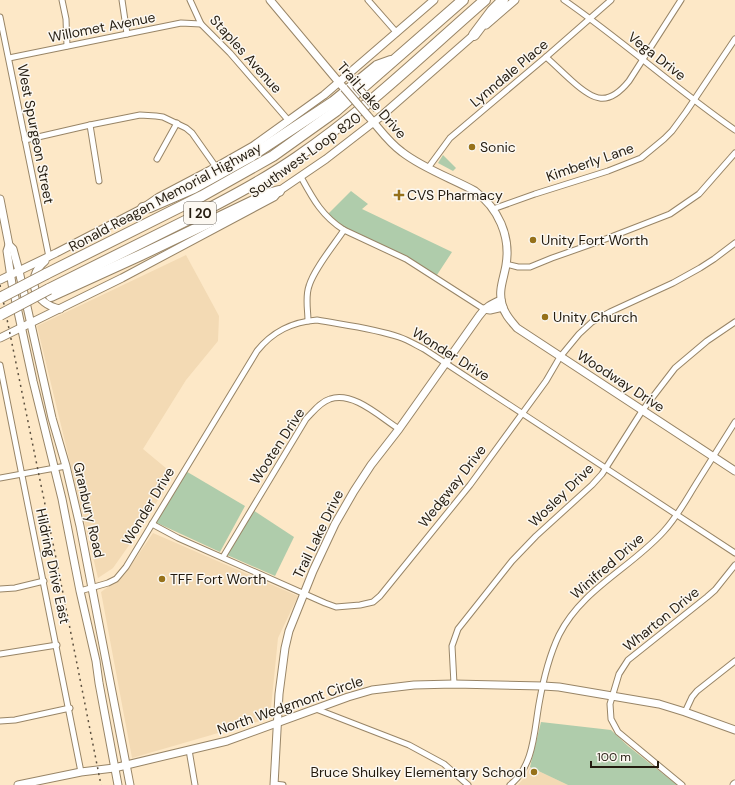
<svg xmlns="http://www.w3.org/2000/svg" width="735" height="785" font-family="'DM Sans',sans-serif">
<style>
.built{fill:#f3dab4}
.green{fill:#afccab}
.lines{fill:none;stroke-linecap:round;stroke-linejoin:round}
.minor-casing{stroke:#988567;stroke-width:7}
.tertiary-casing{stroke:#988567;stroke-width:9}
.secondary-casing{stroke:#988567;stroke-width:9}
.motorway-casing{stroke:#988567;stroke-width:12}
.minor{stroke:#fff;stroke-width:5}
.tertiary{stroke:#fff;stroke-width:7}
.secondary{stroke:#fff;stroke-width:7}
.motorway{stroke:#fff;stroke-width:10}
.rail{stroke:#5c503f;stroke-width:1.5;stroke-dasharray:2 4;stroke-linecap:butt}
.tertiary-bridge-casing{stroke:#988567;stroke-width:9;stroke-linecap:butt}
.secondary-bridge-casing{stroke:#988567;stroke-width:9;stroke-linecap:butt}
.motorway-bridge-casing{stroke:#988567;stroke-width:12;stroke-linecap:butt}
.tertiary-bridge{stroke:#fff;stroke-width:7}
.secondary-bridge{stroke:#fff;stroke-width:7}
.motorway-bridge{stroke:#fff;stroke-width:10}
.poi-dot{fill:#96711a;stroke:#fcf8f1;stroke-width:1.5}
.labels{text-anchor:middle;stroke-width:3;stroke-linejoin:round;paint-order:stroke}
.shield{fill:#fcf8f1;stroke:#655e54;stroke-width:1}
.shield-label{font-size:13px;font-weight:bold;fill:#241c10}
.street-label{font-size:14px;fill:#241c10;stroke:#fcf8f1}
.poi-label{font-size:14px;fill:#241c10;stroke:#fcf8f1;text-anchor:start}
</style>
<rect width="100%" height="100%" fill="#fde8c7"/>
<g class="built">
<path d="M186,255L219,316L218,341L186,380L143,449L173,474L144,524L113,568L98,578L37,326Z"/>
<path d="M153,533L298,596L278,638L270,718L132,758L101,592L125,574Z"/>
<path d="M530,767L568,785H518L524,778Z"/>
</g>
<g class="green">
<path d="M443,155L456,168L453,171L438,163Z"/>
<path d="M351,191L368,204L362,209L452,252L435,278L416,265L344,230L326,216Z"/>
<path d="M184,470L245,506L220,552L155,522Z"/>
<path d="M253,510L294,537L275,576L227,555Z"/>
<path d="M541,722L611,730L628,746L677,785H568L530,767Z"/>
</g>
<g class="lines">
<g class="minor-casing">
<g id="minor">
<path d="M62,0L66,19L67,46"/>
<path d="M122,0L127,34"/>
<path d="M190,0L201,24L230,53L289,121"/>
<path d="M368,0L397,33"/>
<path d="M564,0C623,41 676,89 735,130"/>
<path d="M0,17L49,257"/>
<path d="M546,57C555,65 563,73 572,81C594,101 608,107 629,81L681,0"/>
<path d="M9,58L181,23L201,24"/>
<path d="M90,125L99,181"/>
<path d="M25,140L90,125L140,115L156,116L163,117L186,128L192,133L216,167"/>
<path d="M157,159L177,123"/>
<path d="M428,168L450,138L546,57L611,0"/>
<path d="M301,177C313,199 322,216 344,230L406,259L484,309"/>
<path d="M493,209L535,194L608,171L641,158L664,139L672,131L686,112L735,39"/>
<path d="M506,264L518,267H530L552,258L603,240L670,214L699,194L735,153"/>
<path d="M308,321C308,310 305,297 309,286C314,269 334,245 344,230"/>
<path d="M0,365L81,772"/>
<path d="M0,478L66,466"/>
<path d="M152,524L178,538L325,603L336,607L360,605L373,602L380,596L470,485L546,381L560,357L579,334L592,322L610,312L673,283L700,268L714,259L735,243"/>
<path d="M223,557L306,419C313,412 320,402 330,399C354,391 381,418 399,429"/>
<path d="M0,589L15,588L44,581"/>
<path d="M80,591L108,583L116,579L126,567L257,351C273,331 292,322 317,320C344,325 373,328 399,337C408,340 416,345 424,349L735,553"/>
<path d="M0,654L57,645"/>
<path d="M454,684L452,646L458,629L512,561L536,536L592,485L602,474L642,411L675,368L707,341L735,322"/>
<path d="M316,709L409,745L444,764L468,785"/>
<path d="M685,712L692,697L697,691L735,661"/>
<path d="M0,721L15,720L70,708"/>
<path d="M189,750L195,785"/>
<path d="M274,784L283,785"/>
<path d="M510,785C534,766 534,732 539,704C543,681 549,656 559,635C582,589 631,568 664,531C677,517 686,500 696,484C709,463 722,443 735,422"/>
<path d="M682,785L618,732L611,719L610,704L619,674L628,660L707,597L715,590L735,565"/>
</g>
</g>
<g class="tertiary-casing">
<g id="tertiary">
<path d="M270,0L342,86"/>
<path d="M368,116C379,128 388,142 402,152C424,169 451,178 475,191C498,208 511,236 506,265C504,278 498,290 502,304C504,314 511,321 517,328L735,471"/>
<path d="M484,309L490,310L503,307"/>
<path d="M18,785L81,772L114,768L227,741L348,697L372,690L414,685L454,684L543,686L559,687L659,704L685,712L735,730"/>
<path d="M274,785L279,694L285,648L289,631L313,571L335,524L354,491L371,465L399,429L479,316C485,307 492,304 501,300"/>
<path d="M734,785L735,784"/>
</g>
</g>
<g class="secondary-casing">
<g id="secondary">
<path d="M486,25L515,0"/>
<path d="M0,199L9,245L13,249L19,271L52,418L66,466L80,526L130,785"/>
<path d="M9,245L7,251L12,284L33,381L62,499L80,591L96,661L99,683L118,785"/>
<path d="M45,261C24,279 35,304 60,309"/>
<path d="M0,280L56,253L143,208L159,197L216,167L253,146L324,95L434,0"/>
<path d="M0,338L122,278L274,197L279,191L326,159L379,118L476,33"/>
</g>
</g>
<g class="motorway-casing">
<g id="motorway">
<path d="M474,35L492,11L503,0"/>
<path d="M143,208L150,207L194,188L250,157L333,102L377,66L391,61"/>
<path d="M46,274L202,196L273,156L336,111L463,0"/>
<path d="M49,289C95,266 141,243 187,220C225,200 262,181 297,157C365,111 423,54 485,0"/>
<path d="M51,296L141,255L268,194L279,191"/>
</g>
</g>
<use href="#minor" class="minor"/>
<use href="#tertiary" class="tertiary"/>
<use href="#secondary" class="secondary"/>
<use href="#motorway" class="motorway"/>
<path class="rail" d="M0,285L57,563L101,785"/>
<g class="tertiary-bridge-casing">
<path id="tertiary-bridge" d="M344,88L368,116"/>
</g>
<g class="secondary-bridge-casing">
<path id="secondary-bridge" d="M355,82L357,87L377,109"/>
</g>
<g class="motorway-bridge-casing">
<g id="motorway-bridge">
<path d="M0,298L46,274"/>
<path d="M0,315L49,289"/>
</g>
</g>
<use href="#tertiary-bridge" class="tertiary-bridge"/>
<use href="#secondary-bridge" class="secondary-bridge"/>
<use href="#motorway-bridge" class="motorway-bridge"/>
</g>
<g class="poi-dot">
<circle cx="472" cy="147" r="4"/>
<path d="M397 189h4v4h4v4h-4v4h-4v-4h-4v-4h4z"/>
<circle cx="533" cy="240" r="4"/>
<circle cx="545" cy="317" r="4"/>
<circle cx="162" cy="579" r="4"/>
<circle cx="534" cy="772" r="4"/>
</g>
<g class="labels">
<rect class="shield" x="184" y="202" width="32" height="22" rx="3"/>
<g class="shield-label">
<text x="200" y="218">I 20</text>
</g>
<g class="street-label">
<text transform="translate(102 27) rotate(-11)" y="5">Willomet Avenue</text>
<text transform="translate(246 54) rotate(48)" y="5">Staples Avenue</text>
<text transform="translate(657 56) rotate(38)" y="5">Vega Drive</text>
<text transform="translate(509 73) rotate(-40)" y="5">Lynndale Place</text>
<text transform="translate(372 100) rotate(49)" y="5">Trail Lake Drive</text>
<text transform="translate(36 134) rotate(79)" y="5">West Spurgeon Street</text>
<text transform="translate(305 155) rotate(-36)" y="5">Southwest Loop 820</text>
<text transform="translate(590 162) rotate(-19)" y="5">Kimberly Lane</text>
<text transform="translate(165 197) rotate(-28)" y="5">Ronald Reagan Memorial Highway</text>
<text transform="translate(451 354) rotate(32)" y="5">Wonder Drive</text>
<text transform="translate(621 381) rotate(33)" y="5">Woodway Drive</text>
<text transform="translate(277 446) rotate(-57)" y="5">Wooten Drive</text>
<text transform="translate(452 486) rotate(-52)" y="5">Wedgway Drive</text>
<text transform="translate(561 495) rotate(-44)" y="5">Wosley Drive</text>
<text transform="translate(148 506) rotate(-59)" y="5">Wonder Drive</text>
<text transform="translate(89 510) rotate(77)" y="5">Granbury Road</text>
<text transform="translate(318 534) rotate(-64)" y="5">Trail Lake Drive</text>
<text transform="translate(53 566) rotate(78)" y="5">Hildring Drive East</text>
<text transform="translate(607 566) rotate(-41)" y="5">Winifred Drive</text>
<text transform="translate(661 619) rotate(-39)" y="5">Wharton Drive</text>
<text transform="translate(290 705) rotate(-19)" y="5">North Wedgmont Circle</text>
</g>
<g class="poi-label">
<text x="480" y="152">Sonic</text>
<text x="407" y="200">CVS Pharmacy</text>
<text x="541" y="245">Unity Fort Worth</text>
<text x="553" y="322">Unity Church</text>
<text x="170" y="584">TFF Fort Worth</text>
<text x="526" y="777" text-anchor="end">Bruce Shulkey Elementary School</text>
</g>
</g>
<path d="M591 761v6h67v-6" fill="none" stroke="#241c10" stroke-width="2"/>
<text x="597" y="761" font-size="12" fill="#241c10" stroke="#fcf8f1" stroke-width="3" paint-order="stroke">100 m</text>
</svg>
